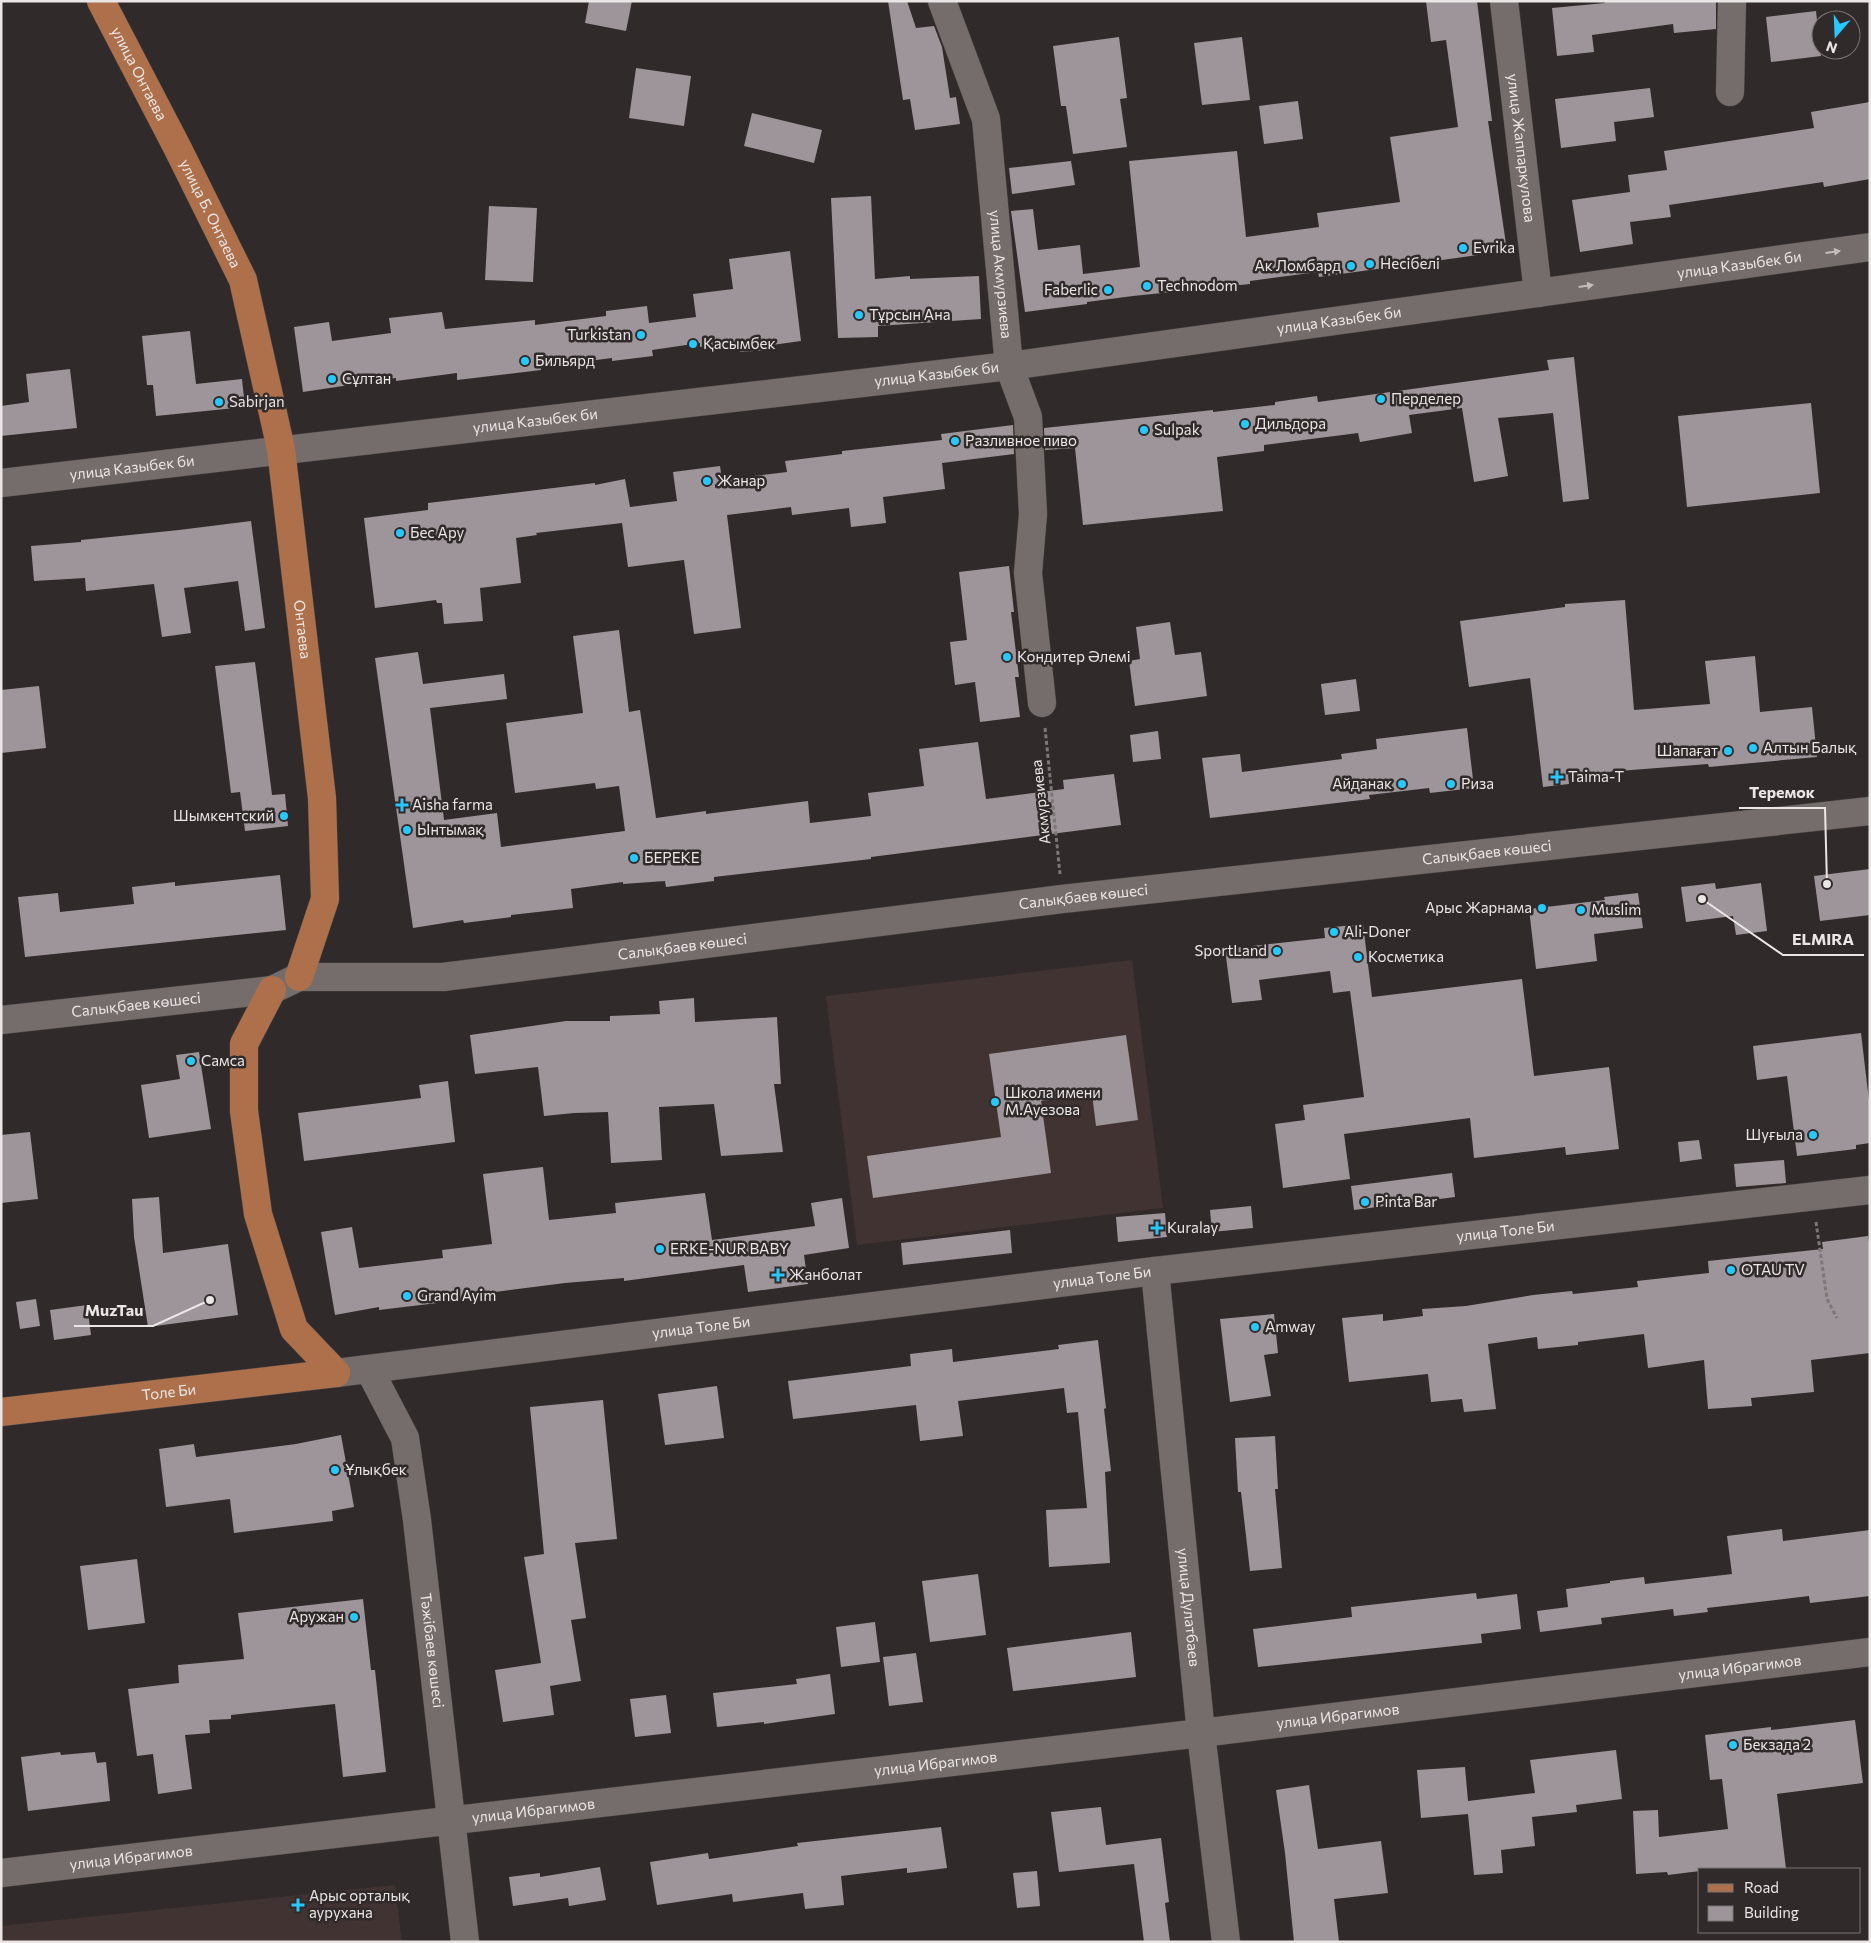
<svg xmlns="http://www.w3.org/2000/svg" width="1871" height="1943" font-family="Commissioner,sans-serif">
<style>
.built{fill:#403332}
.building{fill:#9d9599}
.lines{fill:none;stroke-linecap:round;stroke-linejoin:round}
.minor-casing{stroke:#4b4645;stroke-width:29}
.major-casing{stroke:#4b4645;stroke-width:29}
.path{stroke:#7d7777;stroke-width:3;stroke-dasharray:4 2.5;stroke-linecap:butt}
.minor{stroke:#756d6c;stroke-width:28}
.major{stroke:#ad704b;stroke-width:28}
.oneway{fill:#c2bcbb}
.poi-dot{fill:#26c9fe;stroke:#312a2a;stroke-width:2}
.labels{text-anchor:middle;stroke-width:5;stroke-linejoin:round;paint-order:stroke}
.street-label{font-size:15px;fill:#ebe6e6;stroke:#312a2a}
.poi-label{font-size:15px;fill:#ebe6e6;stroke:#312a2a;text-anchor:start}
.leader{fill:none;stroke:#ebe6e6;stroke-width:2}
.callout-dot{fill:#ebe6e6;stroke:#312a2a;stroke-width:2}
.callout-label{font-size:16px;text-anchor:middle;font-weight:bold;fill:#ebe6e6;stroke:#312a2a;stroke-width:5;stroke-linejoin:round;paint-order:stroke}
</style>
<rect width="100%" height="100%" fill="#312a2a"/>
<g class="built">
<path d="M1132,960L1163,1208L857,1245L826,996Z"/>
<path d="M395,1885L402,1942H1V1926Z"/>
</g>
<g class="building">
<path d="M589,1H632L626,31L585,23Z"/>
<path d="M888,1H907L916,28L934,26L942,47L950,98L956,97L960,124L915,130L910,99L903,100Z"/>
<path d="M1426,1H1477L1492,121H1488L1507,251L1319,277L1318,272L1250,281V284L1133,296L1087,302V304L1025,312L1011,211L1033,209L1038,250L1080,245L1083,274L1140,267L1129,161L1237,151L1246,237L1319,227L1317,213L1400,202L1390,137L1458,127L1446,40L1431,42Z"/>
<path d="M1604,1H1716V29L1674,33L1673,24L1592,35L1594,52L1557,56L1552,8L1605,3Z"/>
<path d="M1816,11L1821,56L1771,62L1766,17Z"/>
<path d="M1119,37L1127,98L1120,99L1127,147L1073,154L1066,106H1061L1053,46Z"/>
<path d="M1242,37L1250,100L1202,105L1194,43Z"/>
<path d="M636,68L691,76L684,126L629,118Z"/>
<path d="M1650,88L1654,117L1614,122L1616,141L1561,148L1555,99Z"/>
<path d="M1298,101L1303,139L1264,144L1259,106Z"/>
<path d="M1870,102V179L1824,187L1823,182L1669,205L1671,217L1630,222L1633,244L1580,252L1572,200L1630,192L1628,175L1667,170L1664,151L1814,128L1811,112Z"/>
<path d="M752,113L822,130L814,163L744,146Z"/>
<path d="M1071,161L1075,185L1012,194L1009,168Z"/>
<path d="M871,196L875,279L910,276V279L979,276L981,319L878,326V337L838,338L831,198Z"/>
<path d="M489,206L537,208L533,282L485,280Z"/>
<path d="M790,251L801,341L765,346L766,350L740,352L739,342L700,347V343L652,350L653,356L612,361V358L541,367V370L457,380V373L396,381V378L303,392L294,327L329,322L332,341L391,333L389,318L442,312L445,329L535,320V325L606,316V311L647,306L649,323L696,317L693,294L733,289L729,259Z"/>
<path d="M190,331L196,384L242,379L245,407L156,416L153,385H147L142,336Z"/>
<path d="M1574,357L1589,499L1563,502L1553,413L1498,418L1508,476L1474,482L1462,408L1409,415L1412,433L1360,442L1358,433L1264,445V451L1217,457L1223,511L1083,525L1075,448L1045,450L1044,428L1213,410V412L1275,405V402L1317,396L1318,402L1549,370L1547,360Z"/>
<path d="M70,369L77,428L1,436V406L29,402L26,374Z"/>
<path d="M1811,403L1820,493L1687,507L1678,416Z"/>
<path d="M1013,425L1014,454L942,463L945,489L883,497L886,523L851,527L849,508L792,515L791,507L727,515L741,628L694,634L684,560L628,567L622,523L536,533L537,535L516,538L521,583L480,588L483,621L444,624L442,603H437L436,600L375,608L364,518L428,510V503L595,483V485L625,479L630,507L677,501L673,472L720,466L722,480L787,472L785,461L842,454V451L942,440L941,434Z"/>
<path d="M251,521L265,628L245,631L238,581L184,588L191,633L162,637L154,584L86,591L85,578L34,581L31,546L81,542V540L179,530Z"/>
<path d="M1009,566L1014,612H1011L1019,677H1015L1020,717L980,722L975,682L955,685L950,642L967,640L959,572Z"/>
<path d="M1625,600L1634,710L1710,704L1705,661L1755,656L1760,712L1812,707L1817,757L1709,767L1708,764L1568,775L1569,784L1543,787L1530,678L1469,687L1460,621L1565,607V604Z"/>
<path d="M1170,622L1175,655L1201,652L1207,696L1135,706L1129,661L1140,659L1136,627Z"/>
<path d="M619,630L629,712L640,710L656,818L706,811V814L808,801L810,823L871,816L868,793L924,786L919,749L978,742L986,799L1064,789L1063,780L1114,774L1121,825L871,857V859L714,877V881L666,887L665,881L623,884V882L571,889L573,908L511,915V917L464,923L463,920L413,928L375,658L418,652L423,684L504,674L507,699L430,708L444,820L497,813L501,847L625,831L619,786L596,789L595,783L515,793L506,723L583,713L573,636Z"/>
<path d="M255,662L272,795L285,794L288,826L245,831L240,792L231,793L215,666Z"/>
<path d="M1356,679L1360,711L1325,715L1321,684Z"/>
<path d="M39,686L46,748L1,753V690Z"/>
<path d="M1467,728L1474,788L1430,793L1429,788L1369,795L1370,799L1210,818L1202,758L1240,754L1242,772L1342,759L1341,754L1377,749L1376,739Z"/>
<path d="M1158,731L1161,759L1133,762L1130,735Z"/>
<path d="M1870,869V915L1820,921L1814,876Z"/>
<path d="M280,875L286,930L25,957L18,897L58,893L60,912L134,904L132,887L175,882V886Z"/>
<path d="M1715,883L1716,889L1761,883L1767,931L1736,935L1733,916L1686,922L1681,887Z"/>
<path d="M1638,893L1643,928L1594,934L1597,961L1536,969L1529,909L1605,900L1604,897Z"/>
<path d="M1363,924L1372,997L1522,979L1534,1076L1609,1067L1619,1149L1566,1155L1565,1147L1474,1158L1470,1118L1344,1134L1350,1179L1283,1188L1275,1124L1305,1120L1303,1105L1364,1097L1350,991L1333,993L1330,971L1259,980L1262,1000L1232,1003L1225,949L1325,938L1324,928Z"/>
<path d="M694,998L695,1022L777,1017L781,1084H774L783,1152L721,1156L714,1104L659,1107L662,1160L611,1163L608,1112L574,1113L544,1116L538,1067L475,1074L470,1035L566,1021H610V1016L660,1014L659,1001Z"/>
<path d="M1861,1033L1870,1109V1143L1856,1145V1149L1797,1156L1787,1076L1757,1080L1753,1046Z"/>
<path d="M1126,1035L1138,1120L1096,1126L1092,1094L1041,1101L1051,1173L873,1198L867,1156L1001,1137L989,1054Z"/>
<path d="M199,1052L211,1129L149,1138L141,1085L180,1079L176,1055Z"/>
<path d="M448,1081L455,1142L304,1161L298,1113L421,1098L419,1085Z"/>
<path d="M30,1132L38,1199L1,1203V1135Z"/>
<path d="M1699,1140L1702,1159L1680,1162L1678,1142Z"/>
<path d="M1784,1160L1786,1183L1736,1187L1734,1164Z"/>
<path d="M543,1167L549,1220L616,1213L615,1203L705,1193L712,1240L815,1226L811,1203L842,1198L849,1248L804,1255L808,1284L748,1292L744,1265L624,1281V1278L565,1283L495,1292L496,1296L379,1310V1307L335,1315L321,1232L352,1227L359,1268L443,1258L442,1250L492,1244L483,1174Z"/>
<path d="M1452,1173L1455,1197L1354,1210L1351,1186Z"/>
<path d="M159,1197L163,1253L228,1244L238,1315L148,1327L134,1237L132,1199Z"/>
<path d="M1251,1206L1253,1228L1212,1232L1210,1210Z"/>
<path d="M1165,1213L1167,1237L1118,1242L1116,1217Z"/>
<path d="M1010,1230L1012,1253L903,1265L901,1243Z"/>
<path d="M1868,1236L1870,1248V1353L1811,1360L1814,1392L1751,1398L1752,1406L1708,1409L1704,1360L1648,1368L1644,1334L1578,1342V1345L1538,1349L1537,1337L1488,1344L1496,1409L1464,1412L1462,1399L1431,1402L1428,1374L1349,1382L1342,1318L1383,1314V1321L1423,1316L1422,1309L1466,1306L1533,1295L1572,1291L1573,1294L1638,1287L1637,1281L1709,1273L1708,1261L1823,1249L1822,1242Z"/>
<path d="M36,1299L40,1326L20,1329L16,1302Z"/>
<path d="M87,1305L91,1335L54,1340L50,1310Z"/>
<path d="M1274,1314L1278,1353L1264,1355L1271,1396L1230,1402L1220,1319Z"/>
<path d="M1098,1340L1106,1408L1104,1409L1111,1471L1105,1472L1110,1563L1049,1567L1046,1510L1087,1508L1078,1412L1067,1413L1064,1388L958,1401L963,1436L920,1441L916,1405L793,1419L788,1381L911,1366L910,1354L952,1349L953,1362L1059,1349L1058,1345Z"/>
<path d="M717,1386L724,1438L665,1445L658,1394Z"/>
<path d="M603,1400L617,1539L575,1543L586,1618L571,1620L581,1681L550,1686L554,1715L503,1722L495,1670L541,1663L524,1557L544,1554L530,1407Z"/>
<path d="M341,1435L354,1507L332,1511L333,1521L234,1533L230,1499L166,1507L159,1449L194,1444L196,1457L296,1444Z"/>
<path d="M1275,1436L1278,1489H1275L1282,1568L1250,1571L1241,1492H1238L1235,1438Z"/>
<path d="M1782,1529L1783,1541L1870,1530V1596L1810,1603L1809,1596L1707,1608L1708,1612L1674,1616L1673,1609L1601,1618L1602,1624L1540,1632L1537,1611L1568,1607L1566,1589L1610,1583V1581L1644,1577L1645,1584L1732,1574L1727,1536Z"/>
<path d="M137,1559L145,1623L88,1630L80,1566Z"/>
<path d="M978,1574L986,1635L930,1642L922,1581Z"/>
<path d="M1476,1593L1477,1599L1517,1594L1521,1629L1481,1634L1482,1643L1258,1667L1253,1629L1352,1617L1351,1607Z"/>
<path d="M363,1599L371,1670H375L386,1772L343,1777L335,1704L231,1715V1719L209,1720L210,1733L185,1735L192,1789L158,1794L153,1754L137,1756L128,1689L179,1683L178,1665L244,1659L238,1613Z"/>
<path d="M875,1622L880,1662L841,1667L836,1627Z"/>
<path d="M1131,1632L1136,1677L1013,1691L1007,1648Z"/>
<path d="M916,1653L923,1702L889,1706L883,1657Z"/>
<path d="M830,1674L835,1714L764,1724V1722L717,1727L713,1693L797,1684L796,1679Z"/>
<path d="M666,1695L671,1733L635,1737L630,1699Z"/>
<path d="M1855,1720L1863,1783L1777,1794L1786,1869H1700V1871L1668,1875L1667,1872L1636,1874L1633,1811L1658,1810L1659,1837L1728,1829L1722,1779L1710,1780L1705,1735L1771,1727V1730Z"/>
<path d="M1616,1750L1622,1799L1576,1805L1577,1812L1532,1817L1535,1846L1501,1850L1503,1873L1474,1875L1468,1814L1421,1818L1417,1770L1465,1767L1468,1801L1535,1793L1530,1760Z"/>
<path d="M60,1752L61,1755L95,1752L97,1763L106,1762L110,1801L28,1811L21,1757Z"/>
<path d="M1309,1785L1318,1849L1381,1841L1388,1893L1334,1899L1339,1942H1294L1285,1853L1276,1790Z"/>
<path d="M1101,1807L1106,1845L1161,1838L1169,1902L1165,1903L1170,1942H1144L1134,1864L1059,1872L1051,1812Z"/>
<path d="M941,1827L947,1868L907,1873V1868L841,1876L844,1905L805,1909L803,1893L733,1902L732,1894L657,1905L650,1862L708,1853L709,1859L798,1846L797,1843Z"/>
<path d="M600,1867L606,1900L569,1906L568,1898L513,1906L509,1877L540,1873V1877Z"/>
<path d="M1037,1871L1040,1906L1017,1908L1013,1873Z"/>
</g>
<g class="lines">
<g class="minor-casing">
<g id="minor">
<path id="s1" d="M942,1L986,119L1009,366L1028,417L1033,514L1028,573L1042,703"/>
<path id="s2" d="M1504,1L1538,293"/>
<path d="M1730,92L1732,1"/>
<path id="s3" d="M1,483L1009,366L1870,247"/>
<path id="s4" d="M1,1020L272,990L299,977H443L1062,899L1870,811"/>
<path id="s5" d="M1155,1271L1201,1733L1226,1942"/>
<path id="s6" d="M369,1369L405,1438L417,1520L465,1942"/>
<path id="s7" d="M336,1373L1155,1271L1870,1190"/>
<path id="s8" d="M1,1873L1201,1733L1870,1652"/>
</g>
</g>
<g class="major-casing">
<g id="major">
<path id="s9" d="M101,1L177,147L243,280L281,449L322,798L325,899L299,977"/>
<path d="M272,990L244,1044V1111L258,1214L294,1329L336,1373"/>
<path id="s10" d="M1,1412L336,1373"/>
</g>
</g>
<g class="path">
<path d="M1045,728L1060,874"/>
<path d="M1816,1222L1827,1299L1837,1318"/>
</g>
<use href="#minor" class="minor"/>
<use href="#major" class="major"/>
</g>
<defs><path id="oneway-solid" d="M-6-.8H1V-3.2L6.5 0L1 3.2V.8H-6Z" transform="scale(1.25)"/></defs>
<g class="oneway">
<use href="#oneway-solid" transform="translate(1833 252) rotate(-8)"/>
<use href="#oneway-solid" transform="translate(1586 286) rotate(-8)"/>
</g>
<g class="poi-dot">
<circle cx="1463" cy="248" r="5"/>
<circle cx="1370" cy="264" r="5"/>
<circle cx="1351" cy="266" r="5"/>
<circle cx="1147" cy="286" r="5"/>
<circle cx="1108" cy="290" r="5"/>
<circle cx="859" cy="315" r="5"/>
<circle cx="641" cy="335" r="5"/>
<circle cx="693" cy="344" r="5"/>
<circle cx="525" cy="361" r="5"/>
<circle cx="332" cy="379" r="5"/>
<circle cx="1381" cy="399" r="5"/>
<circle cx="219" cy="402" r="5"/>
<circle cx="1245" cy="424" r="5"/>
<circle cx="1144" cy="430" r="5"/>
<circle cx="955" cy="441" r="5"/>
<circle cx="707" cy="481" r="5"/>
<circle cx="400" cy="533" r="5"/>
<circle cx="1007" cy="657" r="5"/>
<circle cx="1753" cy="748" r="5"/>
<circle cx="1728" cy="751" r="5"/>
<path d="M1554.5 769.5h5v5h5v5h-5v5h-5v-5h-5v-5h5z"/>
<circle cx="1402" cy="784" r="5"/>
<circle cx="1451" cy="784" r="5"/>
<path d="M399.5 797.5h5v5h5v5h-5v5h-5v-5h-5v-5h5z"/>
<circle cx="284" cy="816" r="5"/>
<circle cx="407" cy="830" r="5"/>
<circle cx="634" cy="858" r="5"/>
<circle cx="1542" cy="908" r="5"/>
<circle cx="1581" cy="910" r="5"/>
<circle cx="1334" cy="932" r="5"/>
<circle cx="1277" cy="951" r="5"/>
<circle cx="1358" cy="957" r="5"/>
<circle cx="191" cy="1061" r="5"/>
<circle cx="995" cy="1102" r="5"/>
<circle cx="1813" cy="1135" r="5"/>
<circle cx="1365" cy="1202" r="5"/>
<path d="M1154.5 1220.5h5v5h5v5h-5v5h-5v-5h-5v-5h5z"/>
<circle cx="660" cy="1249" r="5"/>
<circle cx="1731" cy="1270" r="5"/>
<path d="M775.5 1267.5h5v5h5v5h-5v5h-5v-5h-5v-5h5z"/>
<circle cx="407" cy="1296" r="5"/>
<circle cx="1255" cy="1327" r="5"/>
<circle cx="335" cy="1470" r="5"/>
<circle cx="354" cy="1617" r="5"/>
<circle cx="1733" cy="1745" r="5"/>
<path d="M295.5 1897.5h5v5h5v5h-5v5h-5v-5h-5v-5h5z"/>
</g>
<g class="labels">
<g class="street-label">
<text dy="5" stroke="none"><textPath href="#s9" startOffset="82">улица Онтаева</textPath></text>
<text dy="5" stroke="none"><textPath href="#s2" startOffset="148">улица Жаппаркулова</textPath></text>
<text dy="5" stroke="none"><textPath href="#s9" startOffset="239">улица Б. Онтаева</textPath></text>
<text dy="5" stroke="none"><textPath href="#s3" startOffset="1752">улица Казыбек би</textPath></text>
<text dy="5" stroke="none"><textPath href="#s1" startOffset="282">улица Акмурзиева</textPath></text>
<text dy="5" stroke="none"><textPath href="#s3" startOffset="1348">улица Казыбек би</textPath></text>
<text dy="5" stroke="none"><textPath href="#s3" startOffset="942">улица Казыбек би</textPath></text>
<text dy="5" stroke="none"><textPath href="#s3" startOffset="538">улица Казыбек би</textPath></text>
<text dy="5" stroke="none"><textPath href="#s3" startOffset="132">улица Казыбек би</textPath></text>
<text dy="5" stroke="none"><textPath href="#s9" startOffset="668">Онтаева</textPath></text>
<text transform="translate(1041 802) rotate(-96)" y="5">Акмурзиева</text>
<text dy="5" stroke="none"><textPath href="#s4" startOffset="1498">Салықбаев көшесі</textPath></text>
<text dy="5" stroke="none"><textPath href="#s4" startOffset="1092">Салықбаев көшесі</textPath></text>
<text dy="5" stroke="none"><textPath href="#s4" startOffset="688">Салықбаев көшесі</textPath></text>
<text dy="5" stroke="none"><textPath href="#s4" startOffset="136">Салықбаев көшесі</textPath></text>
<text dy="5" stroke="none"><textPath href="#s7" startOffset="1178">улица Толе Би</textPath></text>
<text dy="5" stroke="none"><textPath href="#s7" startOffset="772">улица Толе Би</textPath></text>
<text dy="5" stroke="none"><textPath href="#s7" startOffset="368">улица Толе Би</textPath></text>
<text dy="5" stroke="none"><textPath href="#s10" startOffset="169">Толе Би</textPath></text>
<text dy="5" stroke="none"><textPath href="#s5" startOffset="338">улица Дулатбаев</textPath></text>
<text dy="5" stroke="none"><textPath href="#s6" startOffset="292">Тәжібаев көшесі</textPath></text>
<text dy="5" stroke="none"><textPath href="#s8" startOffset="1751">улица Ибрагимов</textPath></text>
<text dy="5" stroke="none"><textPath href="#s8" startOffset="1346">улица Ибрагимов</textPath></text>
<text dy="5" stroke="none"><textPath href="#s8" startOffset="941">улица Ибрагимов</textPath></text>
<text dy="5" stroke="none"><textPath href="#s8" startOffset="536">улица Ибрагимов</textPath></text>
<text dy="5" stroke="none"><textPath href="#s8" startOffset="131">улица Ибрагимов</textPath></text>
</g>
<g class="poi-label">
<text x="1473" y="253">Evrika</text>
<text x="1380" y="269">Несібелі</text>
<text x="1341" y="271" text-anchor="end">Ак Ломбард</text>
<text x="1157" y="291">Technodom</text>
<text x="1098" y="295" text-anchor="end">Faberlic</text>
<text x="869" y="320">Тұрсын Ана</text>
<text x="631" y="340" text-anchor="end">Turkistan</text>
<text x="703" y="349">Қасымбек</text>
<text x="535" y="366">Бильярд</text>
<text x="342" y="384">Сұлтан</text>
<text x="1391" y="404">Перделер</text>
<text x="229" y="407">Sabirjan</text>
<text x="1255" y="429">Дильдора</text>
<text x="1154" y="435">Sulpak</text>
<text x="965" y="446">Разливное пиво</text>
<text x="717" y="486">Жанар</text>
<text x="410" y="538">Бес Ару</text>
<text x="1017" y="662">Кондитер Әлемі</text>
<text x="1763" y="753">Алтын Балық</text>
<text x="1718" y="756" text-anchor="end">Шапағат</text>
<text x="1568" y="782">Taima-T</text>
<text x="1392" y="789" text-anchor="end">Айданак</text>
<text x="1461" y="789">Риза</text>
<text x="412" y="810">Aisha farma</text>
<text x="274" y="821" text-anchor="end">Шымкентский</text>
<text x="417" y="835">Ынтымақ</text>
<text x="644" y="863">БЕРЕКЕ</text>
<text x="1532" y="913" text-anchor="end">Арыс Жарнама</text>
<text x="1591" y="915">Muslim</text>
<text x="1344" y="937">Ali-Doner</text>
<text x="1267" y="956" text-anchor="end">SportLand</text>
<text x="1368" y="962">Косметика</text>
<text x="201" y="1066">Самса</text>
<text x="1005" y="1098">Школа имени<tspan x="1005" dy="17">М.Ауезова</tspan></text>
<text x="1803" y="1140" text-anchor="end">Шуғыла</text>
<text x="1375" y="1207">Pinta Bar</text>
<text x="1167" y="1233">Kuralay</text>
<text x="670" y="1254">ERKE-NUR BABY</text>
<text x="1741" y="1275">OTAU TV</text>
<text x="789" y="1280">Жанболат</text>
<text x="417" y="1301">Grand Ayim</text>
<text x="1265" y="1332">Amway</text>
<text x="345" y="1475">Ұлықбек</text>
<text x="344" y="1622" text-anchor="end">Аружан</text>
<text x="1743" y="1750">Бекзада 2</text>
<text x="309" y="1901">Арыс орталық<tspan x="309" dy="17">аурухана</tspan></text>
</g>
</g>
<path class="leader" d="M1827 884L1825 808H1739M1702 899L1783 955H1864M210 1300L153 1326H74"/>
<g class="callout-dot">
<circle cx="1827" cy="884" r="5"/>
<circle cx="1702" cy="899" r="5"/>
<circle cx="210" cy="1300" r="5"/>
</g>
<g class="callout-label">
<text x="1782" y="798">Теремок</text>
<text x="1823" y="945">ELMIRA</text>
<text x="114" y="1316">MuzTau</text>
</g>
<rect width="1871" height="1943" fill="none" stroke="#ebe6e6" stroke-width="5"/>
<rect x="1698" y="1868" width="162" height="65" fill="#312a2a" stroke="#7b7575"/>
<rect x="1708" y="1884" width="25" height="8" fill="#ad704b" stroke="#7b7575"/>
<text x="1744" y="1893" font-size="15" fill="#ebe6e6">Road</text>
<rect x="1708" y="1906" width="25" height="15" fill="#9d9599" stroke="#7b7575"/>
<text x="1744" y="1918" font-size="15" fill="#ebe6e6">Building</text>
<g transform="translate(1836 35) rotate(199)"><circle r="24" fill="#312a2a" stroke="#7b7575"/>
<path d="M0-4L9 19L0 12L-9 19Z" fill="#26c9fe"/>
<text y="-8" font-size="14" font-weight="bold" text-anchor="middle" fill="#ebe6e6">N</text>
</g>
</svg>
